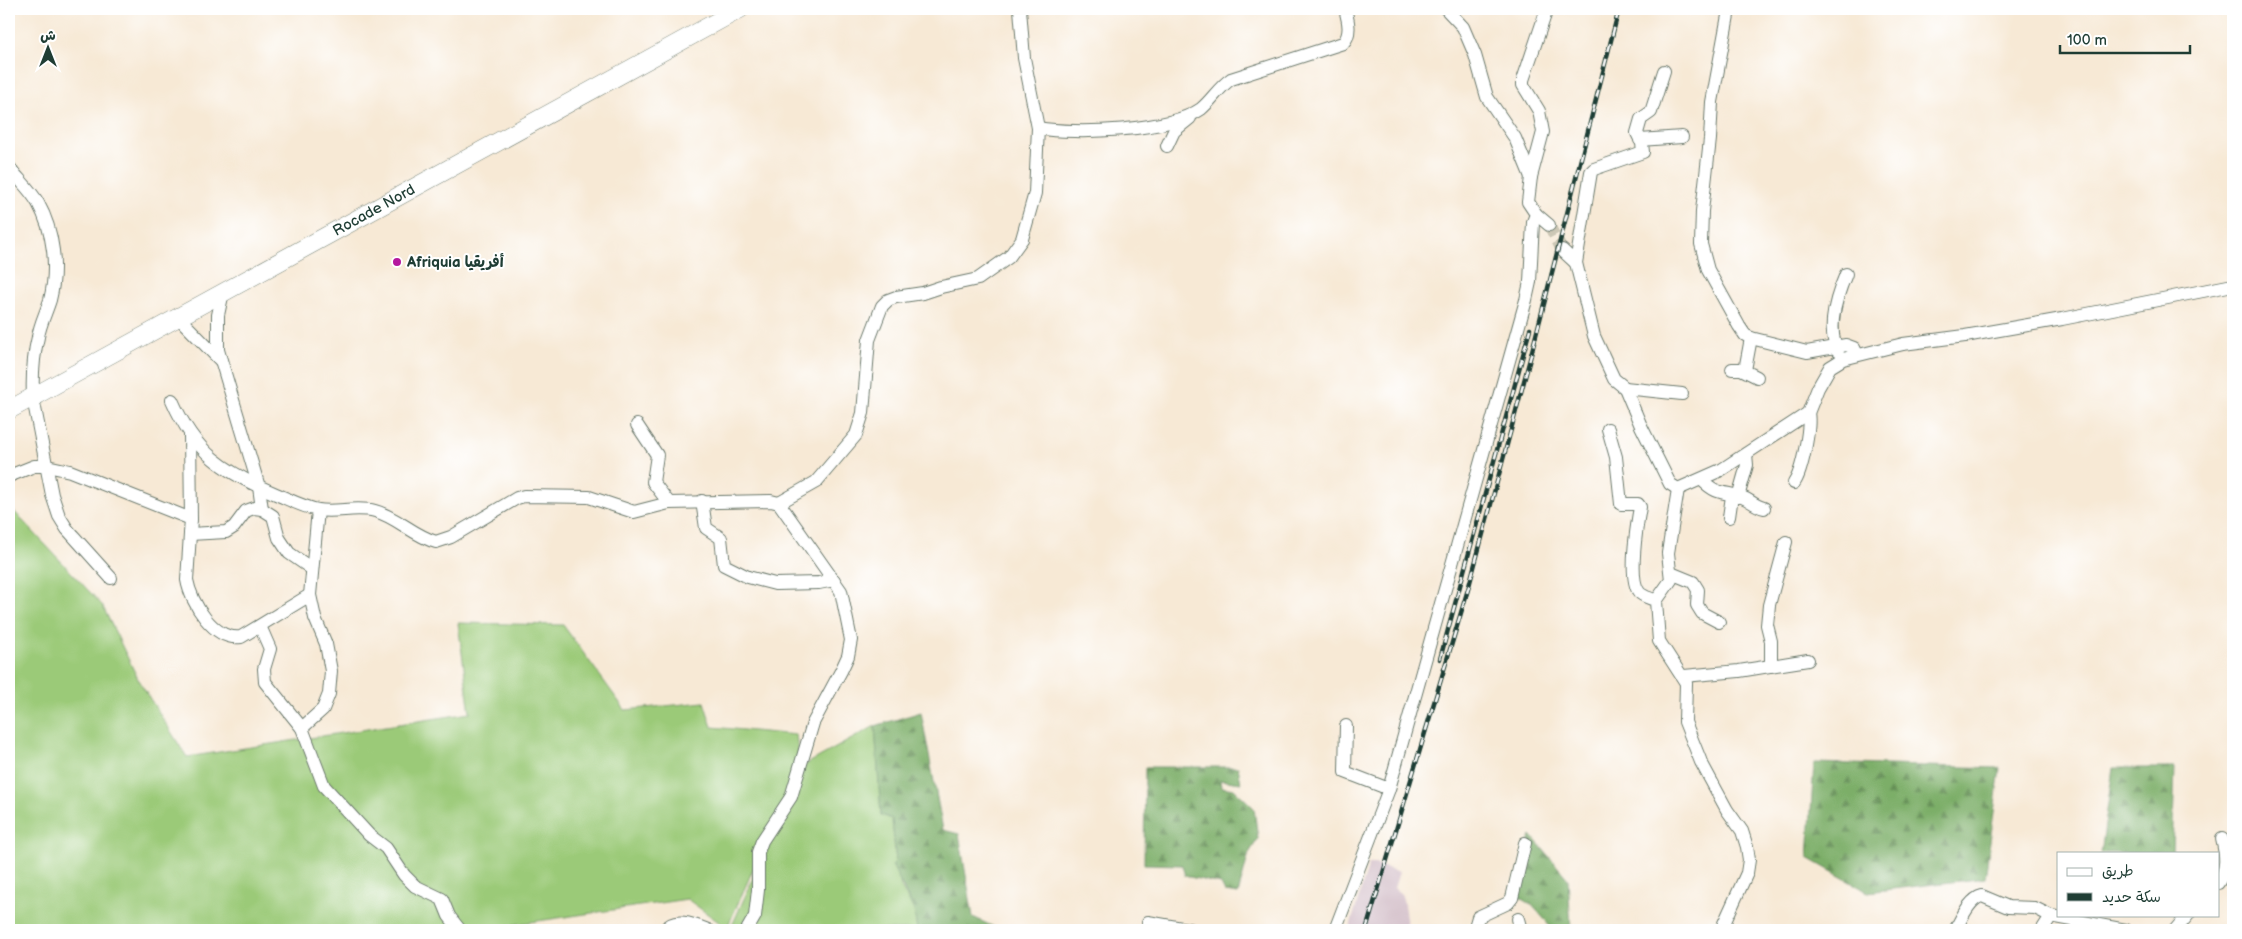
<svg xmlns="http://www.w3.org/2000/svg" width="2242" height="939" font-family="'Balsamiq Sans','Playpen Sans Arabic',sans-serif">
<style>
.railway{fill:#d2bdc7}
.grass{fill:#9bca78;stroke:#5d8456}
.forest{fill:url(#forest-firs);stroke:#4e764e}
.lines{fill:none;stroke-linecap:round;stroke-linejoin:round}
.minor-tunnel{stroke:#ccc7b5;stroke-width:12;stroke-dasharray:12 6;stroke-linecap:butt}
.minor-casing{stroke:#6b796c;stroke-width:14}
.highway-casing{stroke:#6b796c;stroke-width:19}
.minor{stroke:#fff;stroke-width:12}
.highway{stroke:#fff;stroke-width:18}
.rail-casing{stroke:#1f3d34;stroke-width:4.5}
.rail{stroke:#fff;stroke-width:2.5;stroke-dasharray:8;stroke-linecap:butt}
.poi-dot{fill:#b5179e;stroke:#fff;stroke-width:2}
.labels{text-anchor:middle;stroke-width:4;stroke-linejoin:round;paint-order:stroke}
.street-label{font-size:15px;fill:#1f3d34;stroke:#fff}
.poi-label{font-size:15px;font-weight:bold;fill:#1f3d34;stroke:#fff;text-anchor:start}
</style>
<defs>
<pattern id="forest-firs" width="22" height="20" patternUnits="userSpaceOnUse" patternTransform="scale(1.25)"><rect width="22" height="20" fill="#7cae68"/><path d="M5 1l3.5 6h-7zM16 11l3.5 6h-7z" fill="#658f56"/></pattern>
</defs>
<rect width="100%" height="100%" fill="#fff"/>
<filter id="ink" filterUnits="userSpaceOnUse"><feTurbulence type="fractalNoise" baseFrequency=".02" numOctaves="2"/><feDisplacementMap in="SourceGraphic" scale="10" xChannelSelector="R" yChannelSelector="G"/><feConvolveMatrix kernelMatrix="1 2 1 2 8 2 1 2 1" color-interpolation-filters="sRGB"/></filter>
<filter id="wash" filterUnits="userSpaceOnUse"><feTurbulence type="fractalNoise" baseFrequency=".0096" numOctaves="4" result="noise"/><feDisplacementMap in="SourceGraphic" scale="20" xChannelSelector="R" yChannelSelector="G"/><feGaussianBlur stdDeviation="1.12" result="paint"/><feColorMatrix in="noise" values="0 0 0 0 0 0 0 0 0 0 0 0 0 0 0 0 0 1.4 0 .05"/><feComposite in="paint" operator="in"/></filter>
<g filter="url(#wash)">
<rect width="100%" height="100%" fill="#f7e9d5"/>
<path class="railway" d="M1369,864H1375L1399,872L1394,888L1401,894L1403,899L1408,930H1349Z"/>
<g class="grass">
<path d="M9,506L102,605L140,683L187,757L470,713L458,623L563,625L625,710L704,702L712,727L796,735L800,764L727,928L687,899L497,927L494,930H9Z"/>
<path d="M875,726L881,815L892,819L896,862L901,887L914,910L917,930H730L803,766Z"/>
</g>
<g class="forest">
<path d="M921,712L943,830L959,834L973,917L1000,930H917L914,910L892,865L896,862L892,819L881,815L875,726Z"/>
<path d="M1814,763L2000,768L1985,878L1868,892L1808,858Z"/>
<path d="M1145,767H1238L1241,783L1220,780L1221,787L1234,789L1254,808L1258,839L1249,853L1238,894L1225,892L1221,884L1185,876L1182,865L1144,864Z"/>
<path d="M2113,768H2175L2172,853H2101Z"/>
<path d="M1531,835L1568,879L1571,930H1554L1531,904L1519,897Z"/>
</g>
</g>
<g filter="url(#ink)">
<g class="lines">
<path class="minor-tunnel" d="M1549,225L1562,250"/>
<g class="minor-casing">
<g id="minor">
<path d="M1446,9L1463,27L1475,55L1487,97L1515,138L1531,177"/>
<path d="M1729,10L1712,102L1710,139L1702,211L1701,244L1708,270L1739,326L1745,335L1751,338L1807,352L1846,345L1854,348L1857,354"/>
<path d="M1664,71L1651,112L1641,119L1637,133L1642,143L1643,152L1594,169L1591,172L1576,263L1594,336L1614,379L1625,388L1641,426L1670,484L1678,489"/>
<path d="M1038,128C1075,135 1170,131 1201,109C1212,100 1219,87 1231,79L1343,43C1352,34 1348,20 1345,9"/>
<path d="M1640,140L1682,137"/>
<path d="M1167,146L1174,131L1190,118"/>
<path d="M9,167C18,179 30,189 38,203C54,232 58,268 50,300C46,313 40,324 38,337C33,357 32,377 33,398L52,495L59,516L67,529L111,578"/>
<path d="M1536,214L1549,225"/>
<path d="M1562,250L1576,263"/>
<path d="M223,292L218,315V350L259,487L262,509"/>
<path d="M178,317L221,361"/>
<path d="M1838,351C1826,329 1837,295 1846,274"/>
<path d="M1732,369H1741L1757,377"/>
<path d="M1745,370L1751,338"/>
<path d="M1625,388L1682,394"/>
<path d="M172,400C195,453 224,472 276,494C290,500 303,507 318,510C338,513 356,506 375,511C397,517 414,536 436,542L451,537L517,498L524,496L589,497L634,512L669,503L771,501L779,503L841,591L851,640L848,656L841,671L813,723L791,797L762,841L758,852V890L755,916L747,930"/>
<path d="M637,425L657,455L653,482L669,503"/>
<path d="M1608,429L1616,457L1621,504H1638L1640,507C1637,524 1628,579 1639,592C1643,597 1651,598 1656,601L1659,641L1686,683L1685,722L1701,762L1727,810L1742,831L1747,847L1749,860L1747,873L1721,930"/>
<path d="M190,434L191,519L187,580C191,603 214,641 241,637L310,595"/>
<path d="M9,476L34,466H47L70,471L191,519"/>
<path d="M1702,480C1718,496 1724,491 1742,497C1750,500 1755,506 1764,508"/>
<path d="M1794,483C1802,472 1811,427 1808,413"/>
<path d="M1738,497L1747,465L1746,454"/>
<path d="M702,501L706,528L721,538L724,565L748,577L775,584L819,583L834,580"/>
<path d="M779,503L816,482L856,435L863,413L869,340L882,306L888,300L896,297L923,293L941,287L978,279L1009,257L1022,239L1035,193L1038,128L1024,58L1020,9"/>
<path d="M1729,517L1732,496"/>
<path d="M190,534L226,532L234,527L246,511L254,508L262,509L273,516L279,538L289,553L312,569"/>
<path d="M1671,573L1693,582L1698,590L1697,605L1702,613L1719,622"/>
<path d="M1656,601L1671,580L1668,553L1678,489L1721,470L1808,413L1818,388L1830,367L1843,359L1903,344L1965,336L2062,319L2233,285"/>
<path d="M260,626L270,649L264,669L265,682L302,728L324,786L369,835L386,848L404,875L415,886L442,899L449,916L460,930"/>
<path d="M1771,666V641L1767,625L1769,605L1786,542"/>
<path d="M1684,676L1739,671L1808,660"/>
<path d="M1346,726L1345,772L1389,789"/>
<path d="M302,728L323,709L329,694L331,671L326,644L315,618L310,595L318,510"/>
<path d="M2218,883C2228,868 2226,855 2222,839"/>
<path d="M1518,919L1521,930"/>
<path d="M1148,922L1193,930"/>
<path d="M665,930C674,916 695,925 708,930"/>
<path d="M1335,930L1389,789L1526,300L1530,282L1533,222L1536,214L1528,202L1531,177L1543,132L1539,111L1523,85V80L1547,9"/>
<path d="M1474,930L1478,917L1508,903L1512,898L1525,843"/>
<path d="M1955,930C1961,920 1969,899 1982,896L2008,907L2035,908L2051,916L2126,930"/>
<path d="M2042,930L2051,916"/>
<path d="M2175,930L2188,915"/>
</g>
</g>
<g class="highway-casing">
<g id="highway">
<path id="s1" d="M9,410L740,9"/>
</g>
</g>
<use href="#minor" class="minor"/>
<use href="#highway" class="highway"/>
<g class="rail-casing">
<g id="rail">
<path d="M1440,659L1530,329"/>
<path d="M1366,930L1469,586L1531,355L1619,9"/>
</g>
</g>
<use href="#rail" class="rail"/>
</g>
</g>
<circle class="poi-dot" cx="397" cy="262" r="5"/>
<g class="labels">
<g class="street-label">
<text dy="5" stroke="none"><textPath href="#s1" startOffset="416">Rocade Nord</textPath></text>
</g>
<g class="poi-label">
<text x="407" y="267">Afriquia أفريقيا</text>
</g>
</g>
<rect width="2242" height="939" fill="none" stroke="#fff" stroke-width="30"/>
<rect x="2057" y="852" width="162" height="65" fill="#ffffff" stroke="#a5b1ae"/>
<rect x="2067" y="868" width="25" height="8" fill="#ffffff" stroke="#a5b1ae"/>
<text x="2102" y="876" font-size="15" fill="#1f3d34">طريق</text>
<rect x="2067" y="893" width="25" height="8" fill="#1f3d34" stroke="#a5b1ae"/>
<text x="2102" y="902" font-size="15" fill="#1f3d34">سكة حديد</text>
<g transform="translate(48 48)" stroke="#ffffff" stroke-width="4" paint-order="stroke">
<path d="M0-4L9 19L0 12L-9 19Z" fill="#1f3d34"/>
<text y="-8" font-size="14" font-weight="bold" text-anchor="middle" fill="#1f3d34">ش</text>
</g>
<path d="M2060 45v8h130v-8" fill="none" stroke="#1f3d34" stroke-width="2.5"/>
<text x="2067" y="45" font-size="15" fill="#1f3d34" stroke="#ffffff" stroke-width="4" paint-order="stroke">100 m</text>
</svg>
